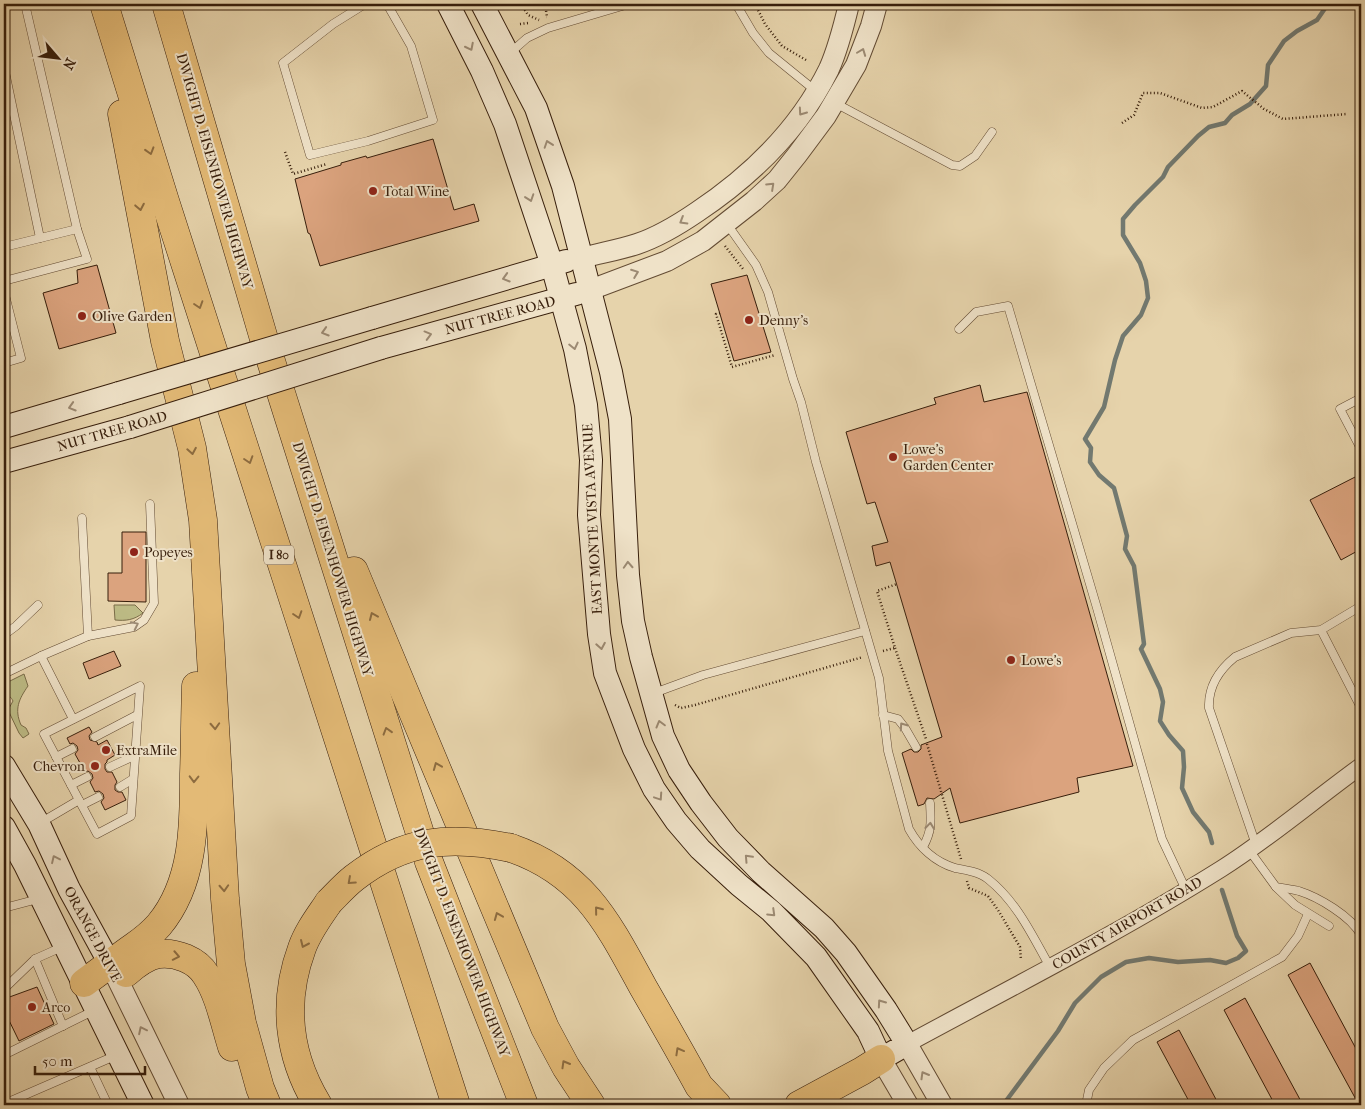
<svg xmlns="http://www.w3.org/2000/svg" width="1365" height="1109" font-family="'IM FELL French Canon',serif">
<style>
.green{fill:#bcba84;stroke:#7a6c48}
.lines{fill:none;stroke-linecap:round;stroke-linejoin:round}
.stream{stroke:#727970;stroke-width:4.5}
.building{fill:#dba37e;stroke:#371e0b}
.service-casing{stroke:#634b33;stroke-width:9}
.minor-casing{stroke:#634b33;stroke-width:18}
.tertiary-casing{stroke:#634b33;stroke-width:22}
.secondary-casing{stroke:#371e0b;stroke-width:24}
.motorway-casing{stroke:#371e0b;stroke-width:29}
.path{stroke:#371e0b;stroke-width:2.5;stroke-dasharray:1 2.5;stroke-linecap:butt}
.service{stroke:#efe2c8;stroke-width:8}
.minor{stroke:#efe2c8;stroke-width:16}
.tertiary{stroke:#efe2c8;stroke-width:20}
.secondary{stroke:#efe2c8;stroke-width:22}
.motorway{stroke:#e3ba76;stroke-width:28}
.secondary-bridge-casing{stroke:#371e0b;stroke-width:24;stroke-linecap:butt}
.motorway-bridge-casing{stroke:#371e0b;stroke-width:29;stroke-linecap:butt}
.secondary-bridge{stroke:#efe2c8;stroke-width:22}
.motorway-bridge{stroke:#e3ba76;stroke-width:28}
.oneway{stroke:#9c8a73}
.oneway2{stroke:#8d6c40}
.poi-dot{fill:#8f2418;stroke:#efe2c8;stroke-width:2}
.labels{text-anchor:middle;stroke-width:4;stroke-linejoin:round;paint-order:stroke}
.shield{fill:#efe2c8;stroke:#6e5944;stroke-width:1}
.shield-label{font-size:12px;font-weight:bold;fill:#371e0b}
.street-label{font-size:14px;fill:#371e0b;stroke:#efe2c8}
.poi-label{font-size:14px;fill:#371e0b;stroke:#efe2c8;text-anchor:start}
</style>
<rect width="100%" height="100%" fill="#e6d3ab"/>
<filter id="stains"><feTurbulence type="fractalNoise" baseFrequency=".004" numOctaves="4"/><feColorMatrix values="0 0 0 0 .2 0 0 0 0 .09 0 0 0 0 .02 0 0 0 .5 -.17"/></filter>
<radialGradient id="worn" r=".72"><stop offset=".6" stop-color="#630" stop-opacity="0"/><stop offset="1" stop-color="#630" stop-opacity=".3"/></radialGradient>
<g class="green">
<path d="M114,605H135L143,613C134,620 126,621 115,620Z"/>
<path d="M24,674L28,686C19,699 14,709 21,725L26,728L29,734L23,738L19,733L8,710L13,701C11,697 9,695 4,696V684Z"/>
</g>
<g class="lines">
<g class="stream">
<path d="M1212,843L1209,832L1193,812L1182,788L1184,767L1183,751L1169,735L1160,721L1163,702L1160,689L1141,649L1144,644L1134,566L1125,549L1127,536L1114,488L1099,475L1090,462L1091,448L1085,439L1104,407L1115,360L1123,336L1141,315L1148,298L1146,281L1140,263L1123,235V219L1135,205L1163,177L1168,167L1198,136L1209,127L1225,123L1232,115L1250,104L1266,86L1268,65L1284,41L1297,31L1317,20L1328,4"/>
<path d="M1003,1105L1058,1031L1075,1003L1101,977L1126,962L1149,958L1178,962L1210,960L1226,963L1238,958L1246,951L1237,936L1222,890"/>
</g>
</g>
<g class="building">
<path d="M433,139L454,210L474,204L479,221L320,266L310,234L308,233L295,179L341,165V163L366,156L367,158Z"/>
<path d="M97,265L116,333L59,349L43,293L78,283L77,270Z"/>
<path d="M747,275L771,352L734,361L711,284Z"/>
<path d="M980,385L984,402L1027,392L1133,766L1077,778L1079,792L960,823L950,788L934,799L927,798L924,804L918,806L902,753L911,749L914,752H918L921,749V745L942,737L890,562L876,566L872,546L888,542L875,502L867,504L846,432L936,404L934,398Z"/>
<path d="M1361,474V549L1341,560L1310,500Z"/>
<path d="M122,532H146V602L108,601V573H122Z"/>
<path d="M114,651L121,666L89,679L83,663Z"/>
<path d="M89,727L92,732L89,736L90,740L97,742L98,745L107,740L115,755L107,760V762L105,764V769L107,772H112L117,782L115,785V790L118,792H122L126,800L105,810L101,802L104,798L103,794L99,791L95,792L90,782L93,778L92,774L88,771L85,772L75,754L78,750L77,746L73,743L70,744L67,738Z"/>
<path d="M1310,963L1361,1058V1105H1359L1288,975Z"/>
<path d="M37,987L54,1024L19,1041L4,1010V999Z"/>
<path d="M1245,998L1303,1105H1275L1224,1010Z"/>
<path d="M1179,1030L1219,1105H1191L1157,1042Z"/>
</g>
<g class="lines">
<g class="service-casing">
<g id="service">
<path d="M365,4L333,24L283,63L310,155L368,141L433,120L411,46L387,4"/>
<path d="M736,4L753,33L769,53L817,92"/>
<path d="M510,53L527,38L548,28L629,4"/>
<path d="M4,67L40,238"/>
<path d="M835,103L952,165L960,166L975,156L992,132"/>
<path d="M727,224L756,265L768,292L793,379L801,402L816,462L879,678L888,751L909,829C919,847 935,862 955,868C966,870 979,872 988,879C1017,902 1032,935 1050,967"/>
<path d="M4,247L77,229L25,4"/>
<path d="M4,281L87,259L77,229"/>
<path d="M4,291L21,358L4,363"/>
<path d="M959,329L976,312L1008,306L1097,608L1162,839L1186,890"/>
<path d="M1361,398L1340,409L1361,449"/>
<path d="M1321,630L1359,704"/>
<path d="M4,635L16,626L38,605"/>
<path d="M88,636L134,627L144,620L154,603L150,504"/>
<path d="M41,656L73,719"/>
<path d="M4,674L41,656L88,636L82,518"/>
<path d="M140,686L131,816L97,834L44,734Z"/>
<path d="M654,693L703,675L865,631"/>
<path d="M883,715L898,719L905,728L916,747"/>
<path d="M95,737L137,715"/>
<path d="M56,757L72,749"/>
<path d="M110,767L134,756"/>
<path d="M71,785L87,777"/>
<path d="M120,787L133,779"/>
<path d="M82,805L98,797"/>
<path d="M40,823L79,800"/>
<path d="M1256,845L1209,708C1208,686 1219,670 1235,657L1291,633L1321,630L1361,606"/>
<path d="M923,847C932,831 931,821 930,803"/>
<path d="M1249,850L1276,887C1283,888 1291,889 1299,891C1318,897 1351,916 1361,935"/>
<path d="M1276,887L1295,905L1329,926"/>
<path d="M4,908L38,899"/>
<path d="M35,959L63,1026"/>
<path d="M4,989L35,959L62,947"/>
<path d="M4,1048L6,1054L95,1010"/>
<path d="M90,1067L108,1105"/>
<path d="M4,1104L117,1055"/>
<path d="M1086,1105L1089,1090L1104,1068L1133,1040L1282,957L1298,936L1308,914"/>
</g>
</g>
<g class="minor-casing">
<path id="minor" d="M907,1044C1012,987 1119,933 1221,869C1270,838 1314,800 1361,766"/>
</g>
<g class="tertiary-casing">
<g id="tertiary">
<path d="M582,258C600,253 619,250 637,244C658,237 678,225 697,212C751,176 800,128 829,69C838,49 844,25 849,4"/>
<path d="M590,290L667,261L703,241L754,201L777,180L797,155L826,116L856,65L871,26L877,4"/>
<path d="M110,964L179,1105"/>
<path d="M907,1044L942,1105"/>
<path d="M881,1059L908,1105"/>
</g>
</g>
<g class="secondary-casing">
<g id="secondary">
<path d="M448,4L482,71L505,124L552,265L575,349L586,405L591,460L589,515L599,634L605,673L634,749L654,789L676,821L700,849L739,885L771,911L816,957L868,1031L881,1059L907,1044L886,1010L846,953L824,928L761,872L728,838L701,803L679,770L663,736L641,657L633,621L628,575L620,419L611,372L563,186L536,108L482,4"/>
<path d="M372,318L566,261"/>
<path d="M381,348L576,294"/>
<path d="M4,427L119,393"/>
<path d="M4,462L130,427"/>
<path d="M4,766L39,824L69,889L110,964"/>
<path d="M4,827L25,865L143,1105"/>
</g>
</g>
<g class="motorway-casing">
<g id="motorway">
<path d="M104,4L165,201L456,1105"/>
<path d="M166,4L264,339L429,862L524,1105"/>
<path d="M122,114L165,341L192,448L203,520L225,899L231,964L242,1023L260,1088L267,1105"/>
<path d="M354,571L545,1028L566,1067L591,1105"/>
<path d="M511,848C584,873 608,923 643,987C662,1020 681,1053 699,1086L717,1105"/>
<path d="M126,973C135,965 147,956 159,954C176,952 197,960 206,975C219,994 225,1025 232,1047"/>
<path d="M84,983C96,974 108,965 121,956C135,945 146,940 159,925C194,883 194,826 194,774C195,744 195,715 196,686"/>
<path d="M318,1105C288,1056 282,1002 302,948C308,931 319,917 329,902"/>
<path d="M799,1105L862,1071L881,1059"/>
</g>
</g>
<g class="path">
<path d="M521,4L528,15L539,20"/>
<path d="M545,4L547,17H546"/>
<path d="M755,4L765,24L782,46L806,60"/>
<path d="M321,6L323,4"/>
<path d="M520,24L529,23"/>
<path d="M1122,123L1134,115L1143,93H1160L1202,108L1213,107L1242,91L1264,109L1283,119L1347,114"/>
<path d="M285,152L293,174L327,164"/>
<path d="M725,246L743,269"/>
<path d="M720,313L716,314L732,367L775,355"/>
<path d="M895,648L926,739"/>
<path d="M883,651L895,648L877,591L897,584"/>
<path d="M675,705L681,708L695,705L863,657"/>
<path d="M927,744L961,859"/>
<path d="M967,881L969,888L988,896L998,910L1020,947L1021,960"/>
</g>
<use href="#service" class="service"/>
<use href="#minor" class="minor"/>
<use href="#tertiary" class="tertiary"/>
<use href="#secondary" class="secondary"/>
<use href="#motorway" class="motorway"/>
<g class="secondary-bridge-casing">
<g id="secondary-bridge">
<path d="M119,393L372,318"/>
<path d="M130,427L381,348"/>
</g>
</g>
<g class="motorway-bridge-casing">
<path id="motorway-bridge" d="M329,902C337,894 345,885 354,878C404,839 451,835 511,848"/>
</g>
<use href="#secondary-bridge" class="secondary-bridge"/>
<use href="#motorway-bridge" class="motorway-bridge"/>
</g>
<defs><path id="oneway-chevron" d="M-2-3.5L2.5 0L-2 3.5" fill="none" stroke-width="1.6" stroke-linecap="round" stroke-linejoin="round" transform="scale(1.25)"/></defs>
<g class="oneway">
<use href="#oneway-chevron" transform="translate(470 47) rotate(63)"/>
<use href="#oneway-chevron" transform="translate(862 52) rotate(-69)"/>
<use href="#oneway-chevron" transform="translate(802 112) rotate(125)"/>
<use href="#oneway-chevron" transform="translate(548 144) rotate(-109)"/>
<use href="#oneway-chevron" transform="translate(771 186) rotate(-43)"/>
<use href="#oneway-chevron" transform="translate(530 198) rotate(71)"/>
<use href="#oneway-chevron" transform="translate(683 221) rotate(149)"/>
<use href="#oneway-chevron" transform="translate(635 273) rotate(-21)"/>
<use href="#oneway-chevron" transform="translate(506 278) rotate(163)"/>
<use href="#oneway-chevron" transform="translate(325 332) rotate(163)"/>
<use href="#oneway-chevron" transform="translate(428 335) rotate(-15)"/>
<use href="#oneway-chevron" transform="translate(574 346) rotate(77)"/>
<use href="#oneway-chevron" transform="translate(72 407) rotate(163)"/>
<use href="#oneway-chevron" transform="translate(628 565) rotate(-93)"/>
<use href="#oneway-chevron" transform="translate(135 625) rotate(-26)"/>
<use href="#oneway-chevron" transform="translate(601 646) rotate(80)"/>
<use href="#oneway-chevron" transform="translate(660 724) rotate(-105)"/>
<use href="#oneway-chevron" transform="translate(903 726) rotate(-125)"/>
<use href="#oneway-chevron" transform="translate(659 797) rotate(56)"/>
<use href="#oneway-chevron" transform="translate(930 826) rotate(-84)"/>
<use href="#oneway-chevron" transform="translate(748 858) rotate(-133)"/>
<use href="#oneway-chevron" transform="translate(55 859) rotate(-115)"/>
<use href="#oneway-chevron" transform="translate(772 913) rotate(44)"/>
<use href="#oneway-chevron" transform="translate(881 1003) rotate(-125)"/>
<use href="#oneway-chevron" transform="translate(142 1030) rotate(-116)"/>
<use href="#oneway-chevron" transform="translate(924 1075) rotate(-120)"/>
</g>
<g class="oneway2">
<use href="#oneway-chevron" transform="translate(150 151) rotate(73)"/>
<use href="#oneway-chevron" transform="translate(140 207) rotate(79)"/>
<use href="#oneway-chevron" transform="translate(199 305) rotate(72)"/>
<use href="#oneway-chevron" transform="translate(192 451) rotate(80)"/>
<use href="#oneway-chevron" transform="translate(249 460) rotate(72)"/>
<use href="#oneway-chevron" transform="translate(298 615) rotate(72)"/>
<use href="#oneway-chevron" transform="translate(373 616) rotate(-113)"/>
<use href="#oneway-chevron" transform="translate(215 726) rotate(87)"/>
<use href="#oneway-chevron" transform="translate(387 731) rotate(-107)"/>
<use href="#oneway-chevron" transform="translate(437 766) rotate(-112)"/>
<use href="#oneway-chevron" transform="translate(194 779) rotate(91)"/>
<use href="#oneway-chevron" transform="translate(351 881) rotate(138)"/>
<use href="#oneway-chevron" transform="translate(224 888) rotate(87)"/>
<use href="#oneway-chevron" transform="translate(598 910) rotate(-129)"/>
<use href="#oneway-chevron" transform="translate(498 916) rotate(-112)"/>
<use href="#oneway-chevron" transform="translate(304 944) rotate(114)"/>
<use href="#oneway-chevron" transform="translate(176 956) rotate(11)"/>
<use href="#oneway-chevron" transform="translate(679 1051) rotate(-119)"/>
<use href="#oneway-chevron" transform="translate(565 1064) rotate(-120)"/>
</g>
<g class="poi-dot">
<circle cx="373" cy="191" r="5"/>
<circle cx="82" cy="316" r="5"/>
<circle cx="749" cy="320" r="5"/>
<circle cx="893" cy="457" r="5"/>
<circle cx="134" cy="552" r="5"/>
<circle cx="1011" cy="660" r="5"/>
<circle cx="106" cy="750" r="5"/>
<circle cx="95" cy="766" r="5"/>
<circle cx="32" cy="1007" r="5"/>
</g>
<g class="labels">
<rect class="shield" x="264" y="545.5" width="30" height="19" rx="4"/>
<g class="shield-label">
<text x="279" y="559">I 80</text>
</g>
<g class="street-label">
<text transform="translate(215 171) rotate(74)" y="5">DWIGHT D. EISENHOWER HIGHWAY</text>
<text transform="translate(500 315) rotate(-15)" y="5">NUT TREE ROAD</text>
<text transform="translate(112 431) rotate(-16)" y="5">NUT TREE ROAD</text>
<text transform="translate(592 519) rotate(-93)" y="5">EAST MONTE VISTA AVENUE</text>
<text transform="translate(333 559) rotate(73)" y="5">DWIGHT D. EISENHOWER HIGHWAY</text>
<text transform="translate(1127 923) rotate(-30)" y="5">COUNTY AIRPORT ROAD</text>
<text transform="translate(93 934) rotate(62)" y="5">ORANGE DRIVE</text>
<text transform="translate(462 942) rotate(69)" y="5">DWIGHT D. EISENHOWER HIGHWAY</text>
</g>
<g class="poi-label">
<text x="383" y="196">Total Wine</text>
<text x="92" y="321">Olive Garden</text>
<text x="759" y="325">Denny's</text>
<text x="903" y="454">Lowe's<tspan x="903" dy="16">Garden Center</tspan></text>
<text x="144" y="557">Popeyes</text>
<text x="1021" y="665">Lowe's</text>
<text x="116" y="755">ExtraMile</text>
<text x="85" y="771" text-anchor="end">Chevron</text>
<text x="42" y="1012">Arco</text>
</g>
</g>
<rect width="1365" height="1109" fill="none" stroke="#e6d3ab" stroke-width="20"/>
<rect x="5" y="5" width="1355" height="1099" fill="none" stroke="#371e0b" stroke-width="2.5"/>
<rect x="10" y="10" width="1345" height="1089" fill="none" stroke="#371e0b"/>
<g transform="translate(58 58) rotate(118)" stroke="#efe2c8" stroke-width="4" paint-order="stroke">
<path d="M0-4L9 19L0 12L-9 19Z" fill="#371e0b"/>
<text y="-8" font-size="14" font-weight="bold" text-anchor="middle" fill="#371e0b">N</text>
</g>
<path d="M35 1066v8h110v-8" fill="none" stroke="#371e0b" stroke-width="2.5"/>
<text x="42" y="1066" font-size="15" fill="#371e0b" stroke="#efe2c8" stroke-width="4" paint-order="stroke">50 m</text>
<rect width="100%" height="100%" filter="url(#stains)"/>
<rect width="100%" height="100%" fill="url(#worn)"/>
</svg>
